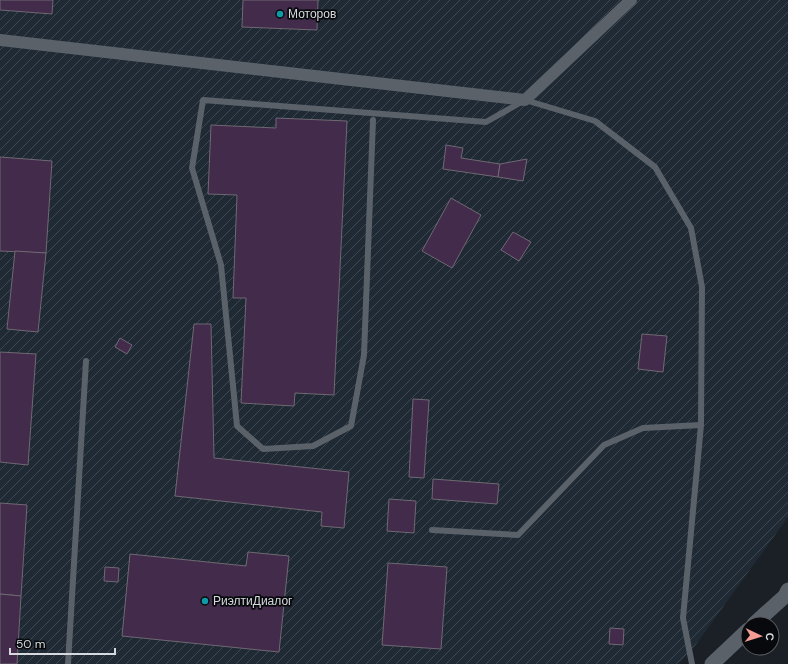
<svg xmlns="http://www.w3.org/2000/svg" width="788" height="664" font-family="'DM Sans',sans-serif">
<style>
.industrial{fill:url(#industrial-furrows)}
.building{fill:#422b4b;stroke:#6f6972}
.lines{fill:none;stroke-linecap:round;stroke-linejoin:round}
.service{stroke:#5a6169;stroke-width:6}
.minor{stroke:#5a6169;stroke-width:12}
.tertiary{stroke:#5a6169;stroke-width:15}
.culture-dot{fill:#0f9aa8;stroke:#07090c;stroke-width:1.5}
.labels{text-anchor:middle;stroke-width:3.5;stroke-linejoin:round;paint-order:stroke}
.poi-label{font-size:12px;fill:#d6dade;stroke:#07090c;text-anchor:start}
</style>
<defs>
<pattern id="industrial-furrows" width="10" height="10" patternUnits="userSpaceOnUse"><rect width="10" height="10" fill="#1f2a35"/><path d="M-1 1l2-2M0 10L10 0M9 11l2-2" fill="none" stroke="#3f4852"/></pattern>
</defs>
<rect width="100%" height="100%" fill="#1a2026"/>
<path class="industrial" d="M0,0H788V517L689,654L678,664H0Z"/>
<g class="building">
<path d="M0,0H53L52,14L0,10Z"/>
<path d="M243,0H318L317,30L242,27Z"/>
<path d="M276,118L347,121L334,395L295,393L294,406L241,403L246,298H233L237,195L208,194L211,125L276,128Z"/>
<path d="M446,145L463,148L461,158L500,164L498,177L443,169Z"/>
<path d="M0,157L52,161L46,253L0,251Z"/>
<path d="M527,159L523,181L498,177L500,164Z"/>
<path d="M451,198L481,215L452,268L422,251Z"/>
<path d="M513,232L531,242L519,261L501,250Z"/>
<path d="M15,251L46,253L38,332L7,329Z"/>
<path d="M194,324H211L214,458L349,472L344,528L321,526L322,512L175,496Z"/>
<path d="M642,334L667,336L663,372L638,369Z"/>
<path d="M120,338L132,345L127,354L115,347Z"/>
<path d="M0,352L36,354L28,465L0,462Z"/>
<path d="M413,399L429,400L424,478L409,477Z"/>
<path d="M433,479L499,484L497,504L432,499Z"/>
<path d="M389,499L416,501L414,533L387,531Z"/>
<path d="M0,503L27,505L21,596L0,594Z"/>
<path d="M248,552L289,556L279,652L122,636L130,554L246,566Z"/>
<path d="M388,563L447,567L441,649L382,645Z"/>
<path d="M105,567L119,568L118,582L104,581Z"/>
<path d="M0,594L21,596L17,664H0Z"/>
<path d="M610,628L624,629L623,645L609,644Z"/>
</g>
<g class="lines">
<g class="service">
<path d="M373,120L364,355L351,426L313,446L263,449L237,426L221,265L192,168L203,100L486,122L525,100L595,121L655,167L691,228L702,287L701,425L683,618L692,664"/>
<path d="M432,530L518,535L604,445L643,428L701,425"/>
<path d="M68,664L86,361"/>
</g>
<path class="minor" d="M0,40L525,100L631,0"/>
<g class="tertiary">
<path d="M754,624L785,596L788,590"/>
<path d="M712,664L748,630"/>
</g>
</g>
<g class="culture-dot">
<circle cx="280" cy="14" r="4"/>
<circle cx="205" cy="601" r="4"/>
</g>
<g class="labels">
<g class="poi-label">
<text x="288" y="18">Моторов</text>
<text x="213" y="605">РиэлтиДиалог</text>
</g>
</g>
<g transform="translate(760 636) rotate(94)"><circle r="19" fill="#07090c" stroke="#5a5d60"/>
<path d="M0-3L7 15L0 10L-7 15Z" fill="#f59c93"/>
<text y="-6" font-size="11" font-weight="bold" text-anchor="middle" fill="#d6dade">С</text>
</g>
<path d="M10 648v6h105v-6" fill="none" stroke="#d6dade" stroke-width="2"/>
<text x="16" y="648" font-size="12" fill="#d6dade" stroke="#07090c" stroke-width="3" paint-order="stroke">50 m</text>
</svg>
